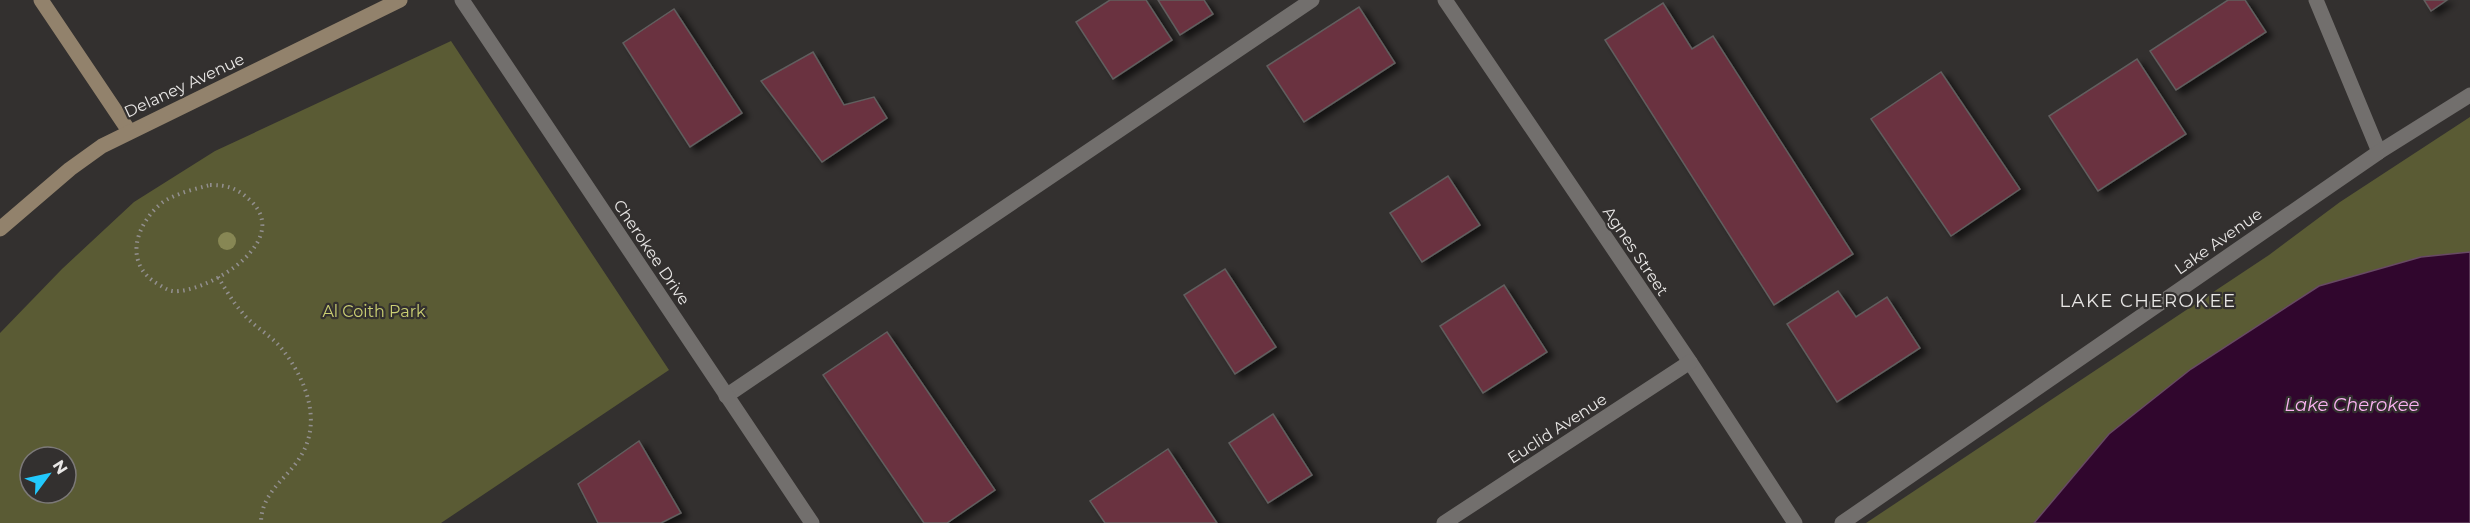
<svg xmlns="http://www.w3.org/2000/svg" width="2470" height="523" font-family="Montserrat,sans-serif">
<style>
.green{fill:#5a5b34;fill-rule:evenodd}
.water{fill:#30062d;stroke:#684a64;stroke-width:1.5}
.building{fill:#6b303f;stroke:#615e5e;stroke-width:1.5;filter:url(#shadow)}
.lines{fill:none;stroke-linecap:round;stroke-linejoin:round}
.path{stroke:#928f8e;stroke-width:4;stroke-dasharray:1.5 4.5;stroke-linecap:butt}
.lane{stroke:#726f6d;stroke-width:15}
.street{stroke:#726f6d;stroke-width:15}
.secondary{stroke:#92826c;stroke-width:15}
.tree{fill:#878754}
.labels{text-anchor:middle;stroke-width:4.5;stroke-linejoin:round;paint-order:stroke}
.street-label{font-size:16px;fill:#e9e7e6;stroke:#33302f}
.park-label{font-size:16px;fill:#cbcf73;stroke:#33302f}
.neighbourhood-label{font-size:18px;letter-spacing:1.5px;fill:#e9e7e6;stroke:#33302f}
.water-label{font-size:18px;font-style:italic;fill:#fab2f1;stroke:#33302f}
</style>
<defs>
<filter id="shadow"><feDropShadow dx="6" dy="4" stdDeviation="3" flood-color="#0009"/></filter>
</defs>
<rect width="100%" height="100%" fill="#33302f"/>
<g class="green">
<path d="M451,41L669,370L441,523H0V333L62,269L134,202L215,151ZM30,457H66V493H30Z"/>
<path d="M2470,117V252L2421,257L2109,434L2034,523H1866L2269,255L2340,202Z"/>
</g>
<path class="water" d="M2470,252V523H2034L2109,434L2191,369L2319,286L2421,257Z"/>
<g class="building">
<path d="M1110,0H1146L1172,40L1113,79L1076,22Z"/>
<path d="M1158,0H1204L1213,14L1180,35Z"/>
<path d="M2228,0H2245L2266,32L2176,90L2150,51Z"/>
<path d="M2424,0H2447L2431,11Z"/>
<path d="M1663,3L1692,49L1713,36L1853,254L1774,305L1605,40Z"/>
<path d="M1359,7L1395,63L1304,122L1267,66Z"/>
<path d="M674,9L742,113L690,147L623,43Z"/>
<path d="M813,52L844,105L874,97L887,118L822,162L761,81Z"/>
<path d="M2137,59L2186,134L2098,191L2049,116Z"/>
<path d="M1941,72L2020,189L1951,236L1871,119Z"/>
<path d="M1448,176L1480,225L1422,262L1390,213Z"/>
<path d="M1225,269L1276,347L1235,374L1184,295Z"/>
<path d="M1504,285L1547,352L1483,393L1440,326Z"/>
<path d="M1838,291L1856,317L1887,297L1920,348L1837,402L1787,324Z"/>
<path d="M887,332L995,490L947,523H924L823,375Z"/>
<path d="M1273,414L1312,475L1268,503L1229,443Z"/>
<path d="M639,441L681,513L661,523H598L578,484Z"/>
<path d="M1168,449L1217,523H1105L1090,501Z"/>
</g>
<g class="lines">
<g class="path">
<path d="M210,185C228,185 237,188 251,201C291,240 215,288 179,291C170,292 166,289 158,284C123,264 135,224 163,202C177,193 195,189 210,185Z"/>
<path d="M218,277C225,288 232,301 241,311C252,326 270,334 282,349C305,378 322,419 302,454C289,478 261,491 261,523"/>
</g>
<path class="lane" d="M726,396L1312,0"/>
<g class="street">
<path d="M462,0L812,523"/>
<path d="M1445,0L1690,362L1795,523"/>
<path d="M2316,0L2379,152"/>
<path d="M1444,523L1690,362"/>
<path d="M1842,523L2379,152L2470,95"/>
</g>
<g class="secondary">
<path d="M41,0L129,131"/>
<path d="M0,229L70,169L102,146L400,0"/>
</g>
</g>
<circle class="tree" cx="227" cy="241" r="9"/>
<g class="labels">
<g class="street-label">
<text transform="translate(184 85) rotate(-25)" y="6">Delaney Avenue</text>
<text transform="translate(2218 241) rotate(-35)" y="6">Lake Avenue</text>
<text transform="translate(1636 251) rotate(56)" y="6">Agnes Street</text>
<text transform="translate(652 252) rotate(56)" y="6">Cherokee Drive</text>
<text transform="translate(1557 428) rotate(-33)" y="6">Euclid Avenue</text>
</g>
<g class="park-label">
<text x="374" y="317">Al Coith Park</text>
</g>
<g class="neighbourhood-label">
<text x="2148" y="307">LAKE CHEROKEE</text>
</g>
<g class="water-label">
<text x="2352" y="411">Lake Cherokee</text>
</g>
</g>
<g transform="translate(48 475) rotate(57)"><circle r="28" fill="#33302f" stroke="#7c7978" stroke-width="1.5"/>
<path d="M0-4.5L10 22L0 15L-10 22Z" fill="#22c9fd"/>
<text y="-9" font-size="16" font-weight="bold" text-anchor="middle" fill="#e9e7e6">N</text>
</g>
</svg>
